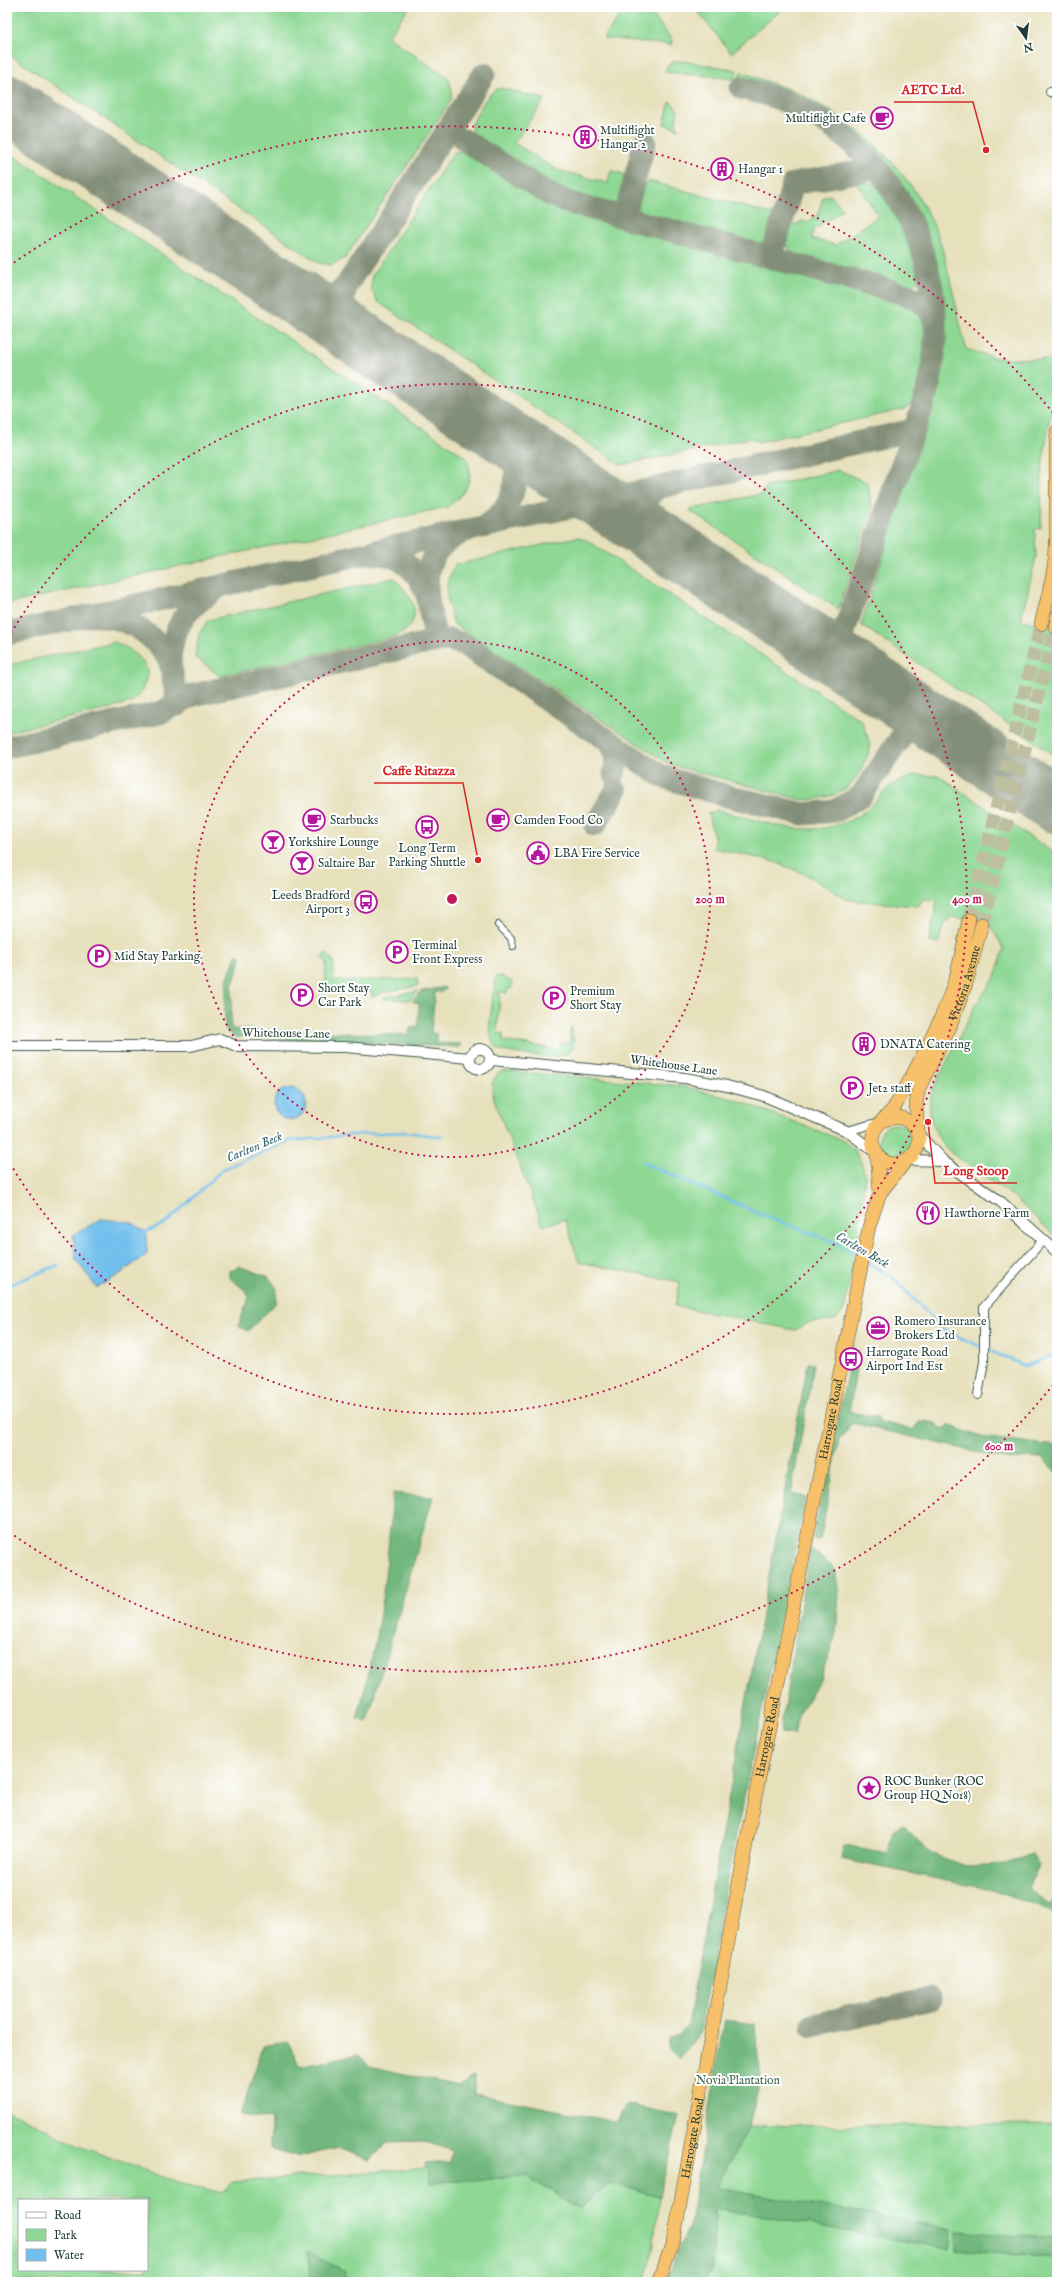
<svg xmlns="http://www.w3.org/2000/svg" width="1064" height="2289" font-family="'IM FELL English',serif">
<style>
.green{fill:#8ed894;stroke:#568a64;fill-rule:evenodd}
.forest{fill:#72b87e;stroke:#487a59}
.water{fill:#72c0ed;stroke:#487e90}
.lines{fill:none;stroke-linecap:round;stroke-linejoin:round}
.stream{stroke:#72c0ed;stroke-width:2.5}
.taxiway{stroke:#828e78;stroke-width:23}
.runway{stroke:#828e78;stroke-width:58}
.trunk-tunnel{stroke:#bebfa0;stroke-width:13;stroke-dasharray:13 6;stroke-linecap:butt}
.pedestrian-casing{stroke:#3d5548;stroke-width:8}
.minor-casing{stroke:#3d5548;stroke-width:10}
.tertiary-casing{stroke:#3d5548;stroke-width:12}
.trunk-casing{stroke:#3d5548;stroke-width:14}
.pedestrian{stroke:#fff;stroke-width:6}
.minor{stroke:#fff;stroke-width:8}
.tertiary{stroke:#fff;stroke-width:10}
.trunk{stroke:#f7c06b;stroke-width:13}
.ring{fill:none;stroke:#c2185b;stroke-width:2;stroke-dasharray:2 4}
.labels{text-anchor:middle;stroke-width:4;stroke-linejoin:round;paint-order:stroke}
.poi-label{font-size:12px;fill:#1f3d34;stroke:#fff;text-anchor:start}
.street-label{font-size:12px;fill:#1f3d34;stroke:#fff}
.park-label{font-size:12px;fill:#3b644c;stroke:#fff}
.water-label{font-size:13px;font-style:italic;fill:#38646c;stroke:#fff}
.centre{fill:#c2185b;stroke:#fff;stroke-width:2}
.ring-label{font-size:12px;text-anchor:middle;font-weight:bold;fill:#c2185b;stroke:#fff;stroke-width:4;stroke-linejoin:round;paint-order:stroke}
.leader{fill:none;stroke:#d62828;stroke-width:1.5}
.callout-dot{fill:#d62828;stroke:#fff;stroke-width:1.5}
.callout-label{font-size:13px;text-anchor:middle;font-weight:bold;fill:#d62828;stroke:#fff;stroke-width:4;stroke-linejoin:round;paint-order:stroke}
</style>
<rect width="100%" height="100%" fill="#fff"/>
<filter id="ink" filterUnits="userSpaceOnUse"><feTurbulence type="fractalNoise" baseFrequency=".025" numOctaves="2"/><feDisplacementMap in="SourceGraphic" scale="8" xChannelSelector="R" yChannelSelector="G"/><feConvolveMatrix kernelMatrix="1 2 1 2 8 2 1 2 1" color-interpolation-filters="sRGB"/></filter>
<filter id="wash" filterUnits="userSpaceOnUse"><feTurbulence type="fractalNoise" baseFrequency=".012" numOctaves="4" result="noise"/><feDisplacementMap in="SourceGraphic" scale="16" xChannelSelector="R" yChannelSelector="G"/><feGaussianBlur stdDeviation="0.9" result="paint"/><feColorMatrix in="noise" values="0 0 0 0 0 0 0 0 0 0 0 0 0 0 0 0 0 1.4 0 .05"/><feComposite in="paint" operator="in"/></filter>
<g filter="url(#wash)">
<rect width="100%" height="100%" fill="#e6e0bb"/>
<g class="green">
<path d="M7,7H409L388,37L449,79L452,90L451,100L345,258L331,265L319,263L7,53Z"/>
<path d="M626,7H647L672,40L671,45L603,39Z"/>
<path d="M694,7H785L731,53Z"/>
<path d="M675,61H682L737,70L735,79L666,72V67Z"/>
<path d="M741,72L786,88L783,94L737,80Z"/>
<path d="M500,88L545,99L514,143L557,170L608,183L611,170L623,174L625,187L621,200L613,204L565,194L474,137L471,125C478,114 486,92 500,88Z"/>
<path d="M788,88C856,119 920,175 942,248C951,281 958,315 966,349L996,358L1057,360V388L1049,422L1042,468L1041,528L1035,529L1036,557L1021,620L1057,627V757L861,625L937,388L946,342L945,313L941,279L933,250L920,219L904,192L871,150L829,117L827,112L786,95Z"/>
<path d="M670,101L678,110L676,123L678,129L664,124Z"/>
<path d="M7,151L466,457C476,480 466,493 447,507L7,604Z"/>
<path d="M454,152H465L551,207L914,306L923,316L925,331L923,359L915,401L905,409L758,442L751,438L621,465L378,302L371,289L372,275Z"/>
<path d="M649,181L775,215L773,234L766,241L757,245L648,216C629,206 636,192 649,181Z"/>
<path d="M863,182L875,184C897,216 908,241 920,278L910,287L792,255L785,241L790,227L803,221L807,223L818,214L823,197L830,195L843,209L814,230L812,239L836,245L879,216L856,183Z"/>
<path d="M839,470L868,483L872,508L838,609L689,510L761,494L766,487Z"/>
<path d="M577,537L588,541L862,721C864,729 870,740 870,748C870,752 866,759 864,763C852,793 833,798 803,800L671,765L454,624C447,600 442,588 455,565Z"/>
<path d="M394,578C406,591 422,608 410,626C406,631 399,634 394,637L220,676L195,657L199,634L208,620Z"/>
<path d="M114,642L129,649L143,662L148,673L141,693L132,702L109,709L7,732V665Z"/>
<path d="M915,775L939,776L1057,855V1238L1015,1198L951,1153L942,1144L934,1128L929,1111L932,1091L976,1004L995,977L1004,949L990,925L954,917L945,922L938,944L929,942L937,900L923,899L918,906L848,900L807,875L775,862L714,848L715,840L708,814L717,810C768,822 816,845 864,812C873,806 879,795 888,788C895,782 907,779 915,775Z"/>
<path d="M326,953L333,960V981L417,979L418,986L384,992L372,997V992L325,989L326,962L322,957Z"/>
<path d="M501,976L512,982V988H509L507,993L494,991L495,977Z"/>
<path d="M419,991L409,1000L383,999L384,997Z"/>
<path d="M493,993L500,994L497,1033L503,1034V1041L559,1050L561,1043H569L571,1027C572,1033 575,1040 573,1046C568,1065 516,1053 501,1051C483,1041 492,1011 493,993Z"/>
<path d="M507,1071L682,1086L737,1100L844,1141L854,1150L861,1162L865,1175L857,1241L844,1310C833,1325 828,1320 813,1322C807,1322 800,1328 795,1330L675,1306L680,1282L579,1262L565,1219L543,1226L495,1102C491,1090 490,1082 499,1072Z"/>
<circle cx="896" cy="1141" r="17"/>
<path d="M8,2111L79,2146L178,2183L223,2193L232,2182L521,2161L659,2196L653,2251L644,2282H7ZM19,2200H147V2270H19Z"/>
<path d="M1057,2124V2239L957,2231L956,2249L1057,2257V2282H702L712,2271L715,2208L949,2248L951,2229L716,2187L749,2126Z"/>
</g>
<g class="forest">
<path d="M237,953L242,957L232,986L231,1029L408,1035L410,1028L418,1027L419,1003L412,1001L422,991L444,987L445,989L442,992H435L431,1033L437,1034V1043L462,1044L459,1048L456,1047L235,1037L227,1031L225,1026V1002L228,977Z"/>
<path d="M238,1266L269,1277L277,1289L276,1303L248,1331L239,1327C240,1315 246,1309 249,1297L246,1291L230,1278V1270H235Z"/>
<path d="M852,1351L859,1352L849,1412L878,1417V1421L913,1430L920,1421L936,1423L940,1428H947L948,1425L981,1437L1057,1446V1473L1042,1458L1027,1457L1010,1460L852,1423L839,1440L820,1540L813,1539Z"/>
<path d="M808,1363L814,1364L791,1494L806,1497L729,1869L700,2032L679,2059L668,2047V2038L677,2036L687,2026Z"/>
<path d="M393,1493L433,1497L367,1721L357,1718C379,1643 387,1570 393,1493Z"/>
<path d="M810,1548L835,1569L839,1595L836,1634L820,1679L799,1714L794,1735L780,1733Z"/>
<path d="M903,1825L930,1853L965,1866L1006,1864L1031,1854L1039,1865L1028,1889L1049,1904L1057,1898V1914L992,1890L841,1859L844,1845L887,1853L893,1830Z"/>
<path d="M725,2020L755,2024L760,2082L749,2126L716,2187L952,2229L949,2249L715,2208L712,2271L702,2282H665L690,2224Z"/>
<path d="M288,2042L300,2067L358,2054L369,2066L458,2086L475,2075L474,2094L617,2122L626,2104L679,2116L659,2196L610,2183L580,2209L526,2176L431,2183L425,2164L450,2162L452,2151L424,2141L387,2142L370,2160L338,2148L299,2157L270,2148L271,2120L240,2115L263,2046Z"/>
<path d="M957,2231L1057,2239V2257L956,2249Z"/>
<path d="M307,2252L345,2272V2282H314L311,2277Z"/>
</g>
<g class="water">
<circle cx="290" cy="1104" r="16"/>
<path d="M101,1219L131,1222L146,1232L147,1254L120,1274L97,1288L76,1260L73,1235Z"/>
</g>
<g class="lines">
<g class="stream">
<path d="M642,1162L772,1219L839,1244L858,1256"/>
<path d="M144,1233L166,1223L223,1169L289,1141L361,1134L405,1132L443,1137"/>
<path d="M866,1261L892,1277L945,1331L1025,1366L1057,1354"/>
<path d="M7,1286L58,1265"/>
</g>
<g class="taxiway">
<path d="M741,88C754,91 766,94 779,99C800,106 829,124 846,138C910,189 945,282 933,363C929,395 915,426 905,456C885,514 865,571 845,628"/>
<path d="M464,140L550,195L570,203L907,295C921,300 931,307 934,322"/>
<path d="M624,217L645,142"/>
<path d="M757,255L769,252L775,245L793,184L876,168"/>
<path d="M346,286L484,74"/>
<path d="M296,295C317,303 329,303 346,286C340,308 344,322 360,338"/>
<path d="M565,476L597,491L619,494"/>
<path d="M657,489C633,505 642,524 660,540"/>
<path d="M586,508C606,511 622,517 639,526"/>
<path d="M482,527C509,514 524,481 511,453C506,443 500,436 493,428"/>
<path d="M374,554C401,553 418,571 427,595"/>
<path d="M100,616C131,619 154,634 170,662C171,631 186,607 213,592"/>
<path d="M791,628C814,638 824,646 845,628C839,654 846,659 863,676"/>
<path d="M7,634L909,431L915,427"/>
<path d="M436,641C429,603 412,557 458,535"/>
<path d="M170,662L178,705"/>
<path d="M895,697C907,710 908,720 902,736C916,723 928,722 945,730"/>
<path d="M611,743L617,758L614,773"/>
<path d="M7,747L160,713L193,695L436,641L450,640L463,644L663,777L727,796L803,814L835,811L861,796L902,736"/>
<path d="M595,825L616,791"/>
<path d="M813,2025L930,1999"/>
</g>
<path class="runway" d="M7,103L1057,805"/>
</g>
</g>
<g filter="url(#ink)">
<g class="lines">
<g class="trunk-tunnel">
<path d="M969,920L1041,624"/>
<path d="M982,924L1055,627"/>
</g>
<g class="pedestrian-casing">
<path id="pedestrian" d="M498,925L511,938L513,946"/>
</g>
<g class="minor-casing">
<g id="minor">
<path d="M1050,92L1057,94"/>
<path d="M847,1131L880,1122"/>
<path d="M978,1395L984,1362V1307L1044,1239"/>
</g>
</g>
<g class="tertiary-casing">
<g id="tertiary">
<path d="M7,1046H191L220,1039L236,1046L345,1047L470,1058"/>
<circle cx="480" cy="1059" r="10"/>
<path d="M491,1060L685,1078L727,1086L764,1096L847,1131L875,1152"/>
<path d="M918,1134L943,1161L1001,1202L1057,1252"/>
<path d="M908,1160L943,1161"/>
</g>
</g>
<g class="trunk-casing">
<g id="trunk">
<path d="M1041,624C1047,599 1055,573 1056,546C1058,508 1054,469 1057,431"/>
<path d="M1055,627L1057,616"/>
<path d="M883,1120L899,1117C942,1131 906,1182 879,1157C874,1151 871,1142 873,1135C875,1124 887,1117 893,1109C897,1103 901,1097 904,1091C923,1055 943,1018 955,980C961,960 964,940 969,920"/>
<path id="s1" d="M918,1131L916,1104L919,1088L950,1027L966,984L982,924"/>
<path d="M877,1154L880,1193"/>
<path id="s2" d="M659,2282L674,2238L749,1828L869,1227L880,1193L905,1162"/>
</g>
</g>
<use href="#pedestrian" class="pedestrian"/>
<use href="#minor" class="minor"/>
<use href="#tertiary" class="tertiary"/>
<use href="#trunk" class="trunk"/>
</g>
</g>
<g class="ring">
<circle cx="452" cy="899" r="258"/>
<path d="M8 638A515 515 0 1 1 8 1160"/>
<path d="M1057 1380A773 773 0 0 1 9 1532M9 266A773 773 0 0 1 1057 418"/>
</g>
<defs>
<g id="cafe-ring" transform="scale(1.15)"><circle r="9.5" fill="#fff" stroke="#b5179e" stroke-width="1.5"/><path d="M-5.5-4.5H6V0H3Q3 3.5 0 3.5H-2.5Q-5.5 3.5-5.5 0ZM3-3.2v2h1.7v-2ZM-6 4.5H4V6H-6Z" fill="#b5179e"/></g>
<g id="building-ring" transform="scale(1.15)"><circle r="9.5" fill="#fff" stroke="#b5179e" stroke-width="1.5"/><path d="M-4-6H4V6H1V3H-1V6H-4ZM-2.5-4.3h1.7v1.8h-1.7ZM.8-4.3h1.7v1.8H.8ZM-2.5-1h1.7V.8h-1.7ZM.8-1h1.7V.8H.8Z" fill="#b5179e"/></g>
<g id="bus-ring" transform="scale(1.15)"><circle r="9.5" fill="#fff" stroke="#b5179e" stroke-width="1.5"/><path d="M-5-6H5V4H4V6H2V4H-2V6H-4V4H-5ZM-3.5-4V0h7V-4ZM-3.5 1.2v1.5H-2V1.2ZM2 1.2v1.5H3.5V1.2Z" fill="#b5179e"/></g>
<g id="bar-ring" transform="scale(1.15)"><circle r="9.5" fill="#fff" stroke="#b5179e" stroke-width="1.5"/><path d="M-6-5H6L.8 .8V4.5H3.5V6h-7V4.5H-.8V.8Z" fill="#b5179e"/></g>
<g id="civic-ring" transform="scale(1.15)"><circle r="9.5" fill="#fff" stroke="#b5179e" stroke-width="1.5"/><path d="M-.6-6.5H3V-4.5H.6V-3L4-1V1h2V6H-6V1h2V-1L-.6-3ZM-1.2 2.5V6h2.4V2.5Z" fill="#b5179e"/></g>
<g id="parking-ring" transform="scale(1.15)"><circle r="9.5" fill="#fff" stroke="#b5179e" stroke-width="1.5"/><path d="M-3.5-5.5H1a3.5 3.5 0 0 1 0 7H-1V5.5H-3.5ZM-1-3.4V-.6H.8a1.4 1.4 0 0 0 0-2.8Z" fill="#b5179e"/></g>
<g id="restaurant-ring" transform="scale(1.15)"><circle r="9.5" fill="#fff" stroke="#b5179e" stroke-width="1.5"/><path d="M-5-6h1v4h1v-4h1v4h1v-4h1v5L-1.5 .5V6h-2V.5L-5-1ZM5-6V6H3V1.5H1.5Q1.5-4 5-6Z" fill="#b5179e"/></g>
<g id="office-ring" transform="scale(1.15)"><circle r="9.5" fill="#fff" stroke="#b5179e" stroke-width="1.5"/><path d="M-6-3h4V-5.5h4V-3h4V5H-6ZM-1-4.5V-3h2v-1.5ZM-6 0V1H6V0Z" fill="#b5179e"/></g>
<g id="sight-ring" transform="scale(1.15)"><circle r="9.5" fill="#fff" stroke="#b5179e" stroke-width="1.5"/><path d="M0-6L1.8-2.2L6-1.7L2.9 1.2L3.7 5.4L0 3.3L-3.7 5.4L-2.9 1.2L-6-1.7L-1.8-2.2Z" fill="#b5179e"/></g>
</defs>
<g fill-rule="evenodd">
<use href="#cafe-ring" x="882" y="118"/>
<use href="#building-ring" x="585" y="137"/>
<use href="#building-ring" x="722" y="169"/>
<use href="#cafe-ring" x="314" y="820"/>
<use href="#cafe-ring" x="498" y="820"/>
<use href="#bus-ring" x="427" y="827"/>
<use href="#bar-ring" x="273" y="842"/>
<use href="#civic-ring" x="538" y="853"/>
<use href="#bar-ring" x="302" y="863"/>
<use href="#bus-ring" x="366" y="902"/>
<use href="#parking-ring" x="397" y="952"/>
<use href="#parking-ring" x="99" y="956"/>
<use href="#parking-ring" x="302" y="995"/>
<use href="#parking-ring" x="554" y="998"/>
<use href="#building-ring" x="864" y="1044"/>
<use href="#parking-ring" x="852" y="1088"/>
<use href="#restaurant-ring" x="928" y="1213"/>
<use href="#office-ring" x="878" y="1328"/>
<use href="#bus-ring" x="851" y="1359"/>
<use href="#sight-ring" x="869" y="1788"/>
</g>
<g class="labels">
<g class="poi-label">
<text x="866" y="122" text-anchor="end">Multiflight Cafe</text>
<text x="600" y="134">Multiflight<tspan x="600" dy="14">Hangar 2</tspan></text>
<text x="738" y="173">Hangar 1</text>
<text x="330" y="824">Starbucks</text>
<text x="514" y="824">Camden Food Co</text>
<text x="288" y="846">Yorkshire Lounge</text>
<text x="427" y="852" text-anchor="middle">Long Term<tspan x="427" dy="14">Parking Shuttle</tspan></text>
<text x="554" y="857">LBA Fire Service</text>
<text x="318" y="867">Saltaire Bar</text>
<text x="350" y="899" text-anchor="end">Leeds Bradford<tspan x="350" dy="14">Airport 3</tspan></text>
<text x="412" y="949">Terminal<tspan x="412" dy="14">Front Express</tspan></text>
<text x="114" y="960">Mid Stay Parking</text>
<text x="318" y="992">Short Stay<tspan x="318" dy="14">Car Park</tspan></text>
<text x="570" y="995">Premium<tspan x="570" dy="14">Short Stay</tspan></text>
<text x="880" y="1048">DNATA Catering</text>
<text x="868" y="1092">Jet2 staff</text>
<text x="944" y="1217">Hawthorne Farm</text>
<text x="894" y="1325">Romero Insurance<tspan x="894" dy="14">Brokers Ltd</tspan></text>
<text x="866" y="1356">Harrogate Road<tspan x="866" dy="14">Airport Ind Est</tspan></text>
<text x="884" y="1785">ROC Bunker (ROC<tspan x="884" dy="14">Group HQ No18)</tspan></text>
</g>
<g class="street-label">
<text dy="4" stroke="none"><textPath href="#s1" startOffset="158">Victoria Avenue</textPath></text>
<text transform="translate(286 1033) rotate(1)" y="4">Whitehouse Lane</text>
<text transform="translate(674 1065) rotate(8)" y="4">Whitehouse Lane</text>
<text dy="4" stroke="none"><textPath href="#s2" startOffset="880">Harrogate Road</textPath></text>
<text dy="4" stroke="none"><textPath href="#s2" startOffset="556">Harrogate Road</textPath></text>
<text dy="4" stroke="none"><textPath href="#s2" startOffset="148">Harrogate Road</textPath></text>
</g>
<g class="park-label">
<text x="738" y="2084">Novia Plantation</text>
</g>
<g class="water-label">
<text transform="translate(254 1146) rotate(-23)" y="5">Carlton Beck</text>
<text transform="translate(863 1249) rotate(30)" y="5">Carlton Beck</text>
</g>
</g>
<circle cx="452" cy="899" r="6" class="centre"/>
<g class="ring-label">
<text x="710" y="903">200 m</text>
<text x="967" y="903">400 m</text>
<text x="999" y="1450">600 m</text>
</g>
<path class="leader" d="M986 150L973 102H894M478 860L463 783H374M928 1122L935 1183H1017"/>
<g class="callout-dot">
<circle cx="986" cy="150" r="4"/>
<circle cx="478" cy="860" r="4"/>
<circle cx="928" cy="1122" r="4"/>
</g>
<g class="callout-label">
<text x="933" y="94">AETC Ltd.</text>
<text x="419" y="775">Caffe Ritazza</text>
<text x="976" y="1175">Long Stoop</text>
</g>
<rect width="1064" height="2289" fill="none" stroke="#fff" stroke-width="24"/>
<rect x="18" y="2199" width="130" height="72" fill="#ffffff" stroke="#a5b1ae"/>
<rect x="26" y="2212" width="20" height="6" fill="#ffffff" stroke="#a5b1ae"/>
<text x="54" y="2219" font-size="12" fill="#1f3d34">Road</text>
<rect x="26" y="2229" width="20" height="12" fill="#8ed894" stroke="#a5b1ae"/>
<text x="54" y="2239" font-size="12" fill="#1f3d34">Park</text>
<rect x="26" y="2249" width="20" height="12" fill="#72c0ed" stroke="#a5b1ae"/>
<text x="54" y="2259" font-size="12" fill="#1f3d34">Water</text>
<g transform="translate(1026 38) rotate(166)" stroke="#ffffff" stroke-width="3" paint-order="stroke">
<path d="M0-3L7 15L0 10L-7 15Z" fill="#1f3d34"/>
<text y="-6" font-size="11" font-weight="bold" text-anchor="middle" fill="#1f3d34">N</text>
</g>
</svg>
